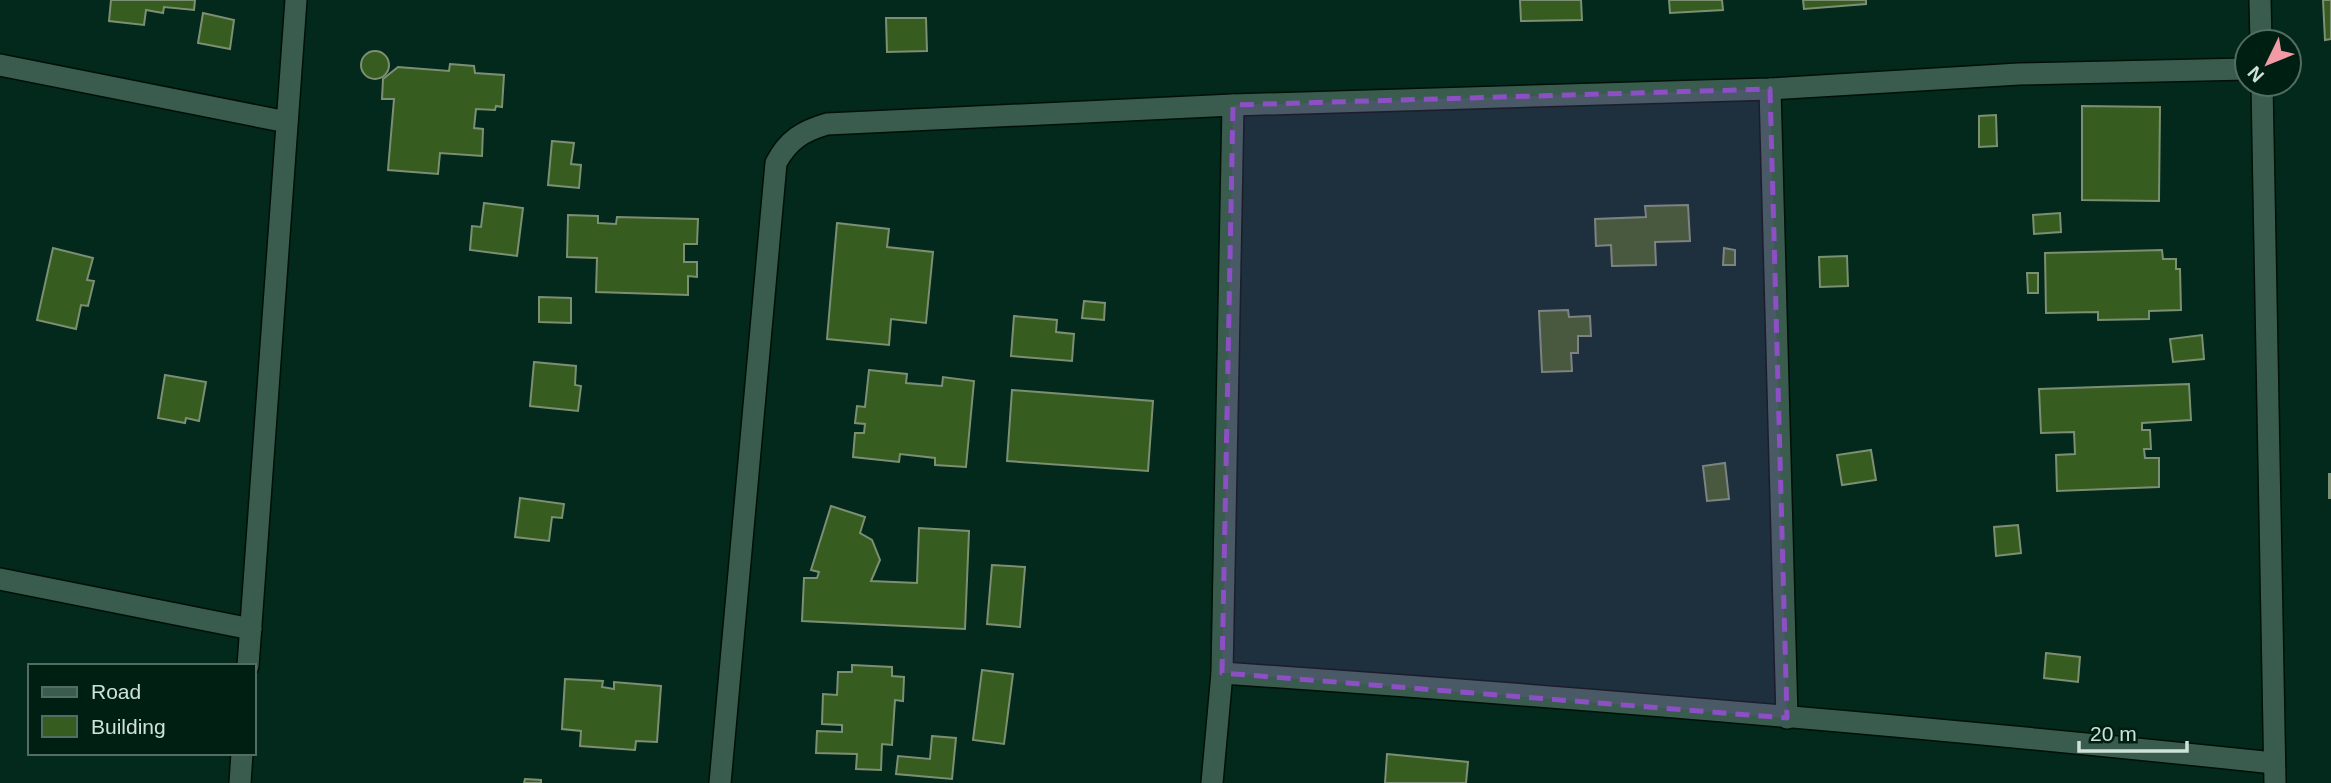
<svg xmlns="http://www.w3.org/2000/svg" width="2331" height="783" font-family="Helvetica,sans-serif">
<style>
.building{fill:#375c20;stroke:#7c8f72;stroke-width:2}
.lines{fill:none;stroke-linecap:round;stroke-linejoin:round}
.minor-casing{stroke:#001007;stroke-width:24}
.minor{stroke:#395c4e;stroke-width:21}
.marked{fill:#8c50c4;fill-opacity:0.2;stroke:#8c50c4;stroke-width:5;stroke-dasharray:14 9;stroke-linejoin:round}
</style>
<rect width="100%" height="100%" fill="#03281c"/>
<g class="building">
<path d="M111,0H195L194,10L164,7L163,13L146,10L144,25L109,21Z"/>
<path d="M1520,0H1581L1582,20L1521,21Z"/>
<path d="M1669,0H1722L1723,10L1670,13Z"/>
<path d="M1803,0H1866V4L1804,9Z"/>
<path d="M2323,0H2331V39L2325,40Z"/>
<path d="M203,13L234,20L230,49L198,43Z"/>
<path d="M886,18H926L927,51L887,52Z"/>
<circle cx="375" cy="65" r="14"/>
<path d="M450,64L474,66L475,73L504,75L502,107L496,106L495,110L476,109L474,128L483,129L482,156L440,153L438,174L388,170L394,99H382L383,79L398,67L449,71Z"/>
<path d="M2082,106L2160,107L2159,201L2082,200Z"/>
<path d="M1996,115L1997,146L1979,147V116Z"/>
<path d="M552,141L574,143L571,164L581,165L579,188L548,185Z"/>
<path d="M484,203L523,208L517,256L470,250L472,226L481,227Z"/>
<path d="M1688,205L1690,241L1655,242L1656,265L1612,266L1611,245L1596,246L1595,219L1646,217L1645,206Z"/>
<path d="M2060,213L2061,232L2034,234L2033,215Z"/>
<path d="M568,215L598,216V223L616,224L617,217L698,219L697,244H684V262H697V277L688,276V295L596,292L597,258L567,257Z"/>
<path d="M837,223L889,229L887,247L933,252L926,323L891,319L889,345L827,339Z"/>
<path d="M53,248L93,258L87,280L94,281L88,306L81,305L76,329L37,320Z"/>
<path d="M1724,248L1735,250V265H1723Z"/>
<path d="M2162,250L2163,259H2176V269H2180L2181,310L2149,311V319L2098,320V312L2046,313L2045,253Z"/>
<path d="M1847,256L1848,286L1820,287L1819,257Z"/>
<path d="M2027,273H2038V293H2028Z"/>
<path d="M539,297L571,298V323L539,322Z"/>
<path d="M1084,301L1105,303L1104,320L1082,318Z"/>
<path d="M1568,310L1569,317L1590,316L1591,336H1578V353H1571L1572,371L1542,372L1539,311Z"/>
<path d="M1014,316L1057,320L1056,332L1074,334L1072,361L1011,356Z"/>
<path d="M2202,335L2204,359L2173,362L2170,339Z"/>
<path d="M534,362L576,366L575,385L581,386L578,411L530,406Z"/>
<path d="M869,370L907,374L906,383L942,386L943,377L974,381L966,467L935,465V458L900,454L899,462L853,457L855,433H864L865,424L855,423L857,406L865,407Z"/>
<path d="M165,375L206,382L199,421L186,418L185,423L158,418Z"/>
<path d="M2189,384L2191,420L2142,423V430H2150L2151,449H2144L2145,458H2159V487L2057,491L2056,455L2075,454L2074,432L2041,433L2039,389Z"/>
<path d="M1012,390L1153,401L1148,471L1007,461Z"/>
<path d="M1871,450L1876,480L1842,485L1837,455Z"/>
<path d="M1725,463L1729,499L1707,501L1703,466Z"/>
<rect x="2329" y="474" width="2" height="24"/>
<path d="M520,498L564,504L562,518L552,517L549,541L515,537Z"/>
<path d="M831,506L865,517L860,533L872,540L880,560L871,581L917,583L919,528L969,531L965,629L802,621L804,578H817L819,572L811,570Z"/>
<path d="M2018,525L2021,553L1996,556L1994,527Z"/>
<path d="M992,565L1025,567L1020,627L987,624Z"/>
<path d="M2046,653L2080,657L2078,682L2044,678Z"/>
<path d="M852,665L892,667V676L904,677L903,701L895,700L892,745L882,744L881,770L856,769L857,754L816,753L817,731L842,732V725L822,724L823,694L837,695L838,672H852Z"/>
<path d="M982,670L1013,674L1004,744L973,740Z"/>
<path d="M565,679L603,681L602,687L614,689V682L661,686L657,742L636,741L635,750L580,746L581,731L562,729Z"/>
<path d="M932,736L956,738L952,779L896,774L898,756L930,759Z"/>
<path d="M1387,754L1468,762L1466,783H1385Z"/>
<path d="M525,779L541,780V783H524Z"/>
</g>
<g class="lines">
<g class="minor-casing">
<g id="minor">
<path d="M2260,0L2261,42"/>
<path d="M0,65L287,122"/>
<path d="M2262,84L2275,783"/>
<path d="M1770,89L1787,718"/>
<path d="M0,579L251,629"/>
<path d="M248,666L296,0"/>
<path d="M1222,673C1573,697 1924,726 2274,763"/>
<path d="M240,783L242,753"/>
<path d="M720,783L776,163C788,140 803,131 827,124L1233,105L1770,89L2019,74L2247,69"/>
<path d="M1212,783L1222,673L1233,105"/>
</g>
</g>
<use href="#minor" class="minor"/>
</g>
<path class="marked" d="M1770,89L1787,718L1222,673L1233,105Z"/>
<rect x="28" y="664" width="228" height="91" fill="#001f13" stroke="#536d62" stroke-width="2"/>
<rect x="42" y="687" width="35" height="10" fill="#395c4e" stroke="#536d62" stroke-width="2"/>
<text x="91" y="699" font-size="21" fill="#cfe2d9">Road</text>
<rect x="42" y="716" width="35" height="21" fill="#375c20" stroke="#536d62" stroke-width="2"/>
<text x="91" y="734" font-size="21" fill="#cfe2d9">Building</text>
<g transform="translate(2268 63) rotate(227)"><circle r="33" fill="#001f13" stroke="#536d62" stroke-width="2"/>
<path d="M0-5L12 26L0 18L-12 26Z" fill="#f39aa7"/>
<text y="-10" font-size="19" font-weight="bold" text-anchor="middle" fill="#cfe2d9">N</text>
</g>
<path d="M2079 741v10h108v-10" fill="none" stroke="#cfe2d9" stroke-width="3.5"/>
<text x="2090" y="741" font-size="21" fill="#cfe2d9" stroke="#001f13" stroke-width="5" paint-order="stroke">20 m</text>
</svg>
